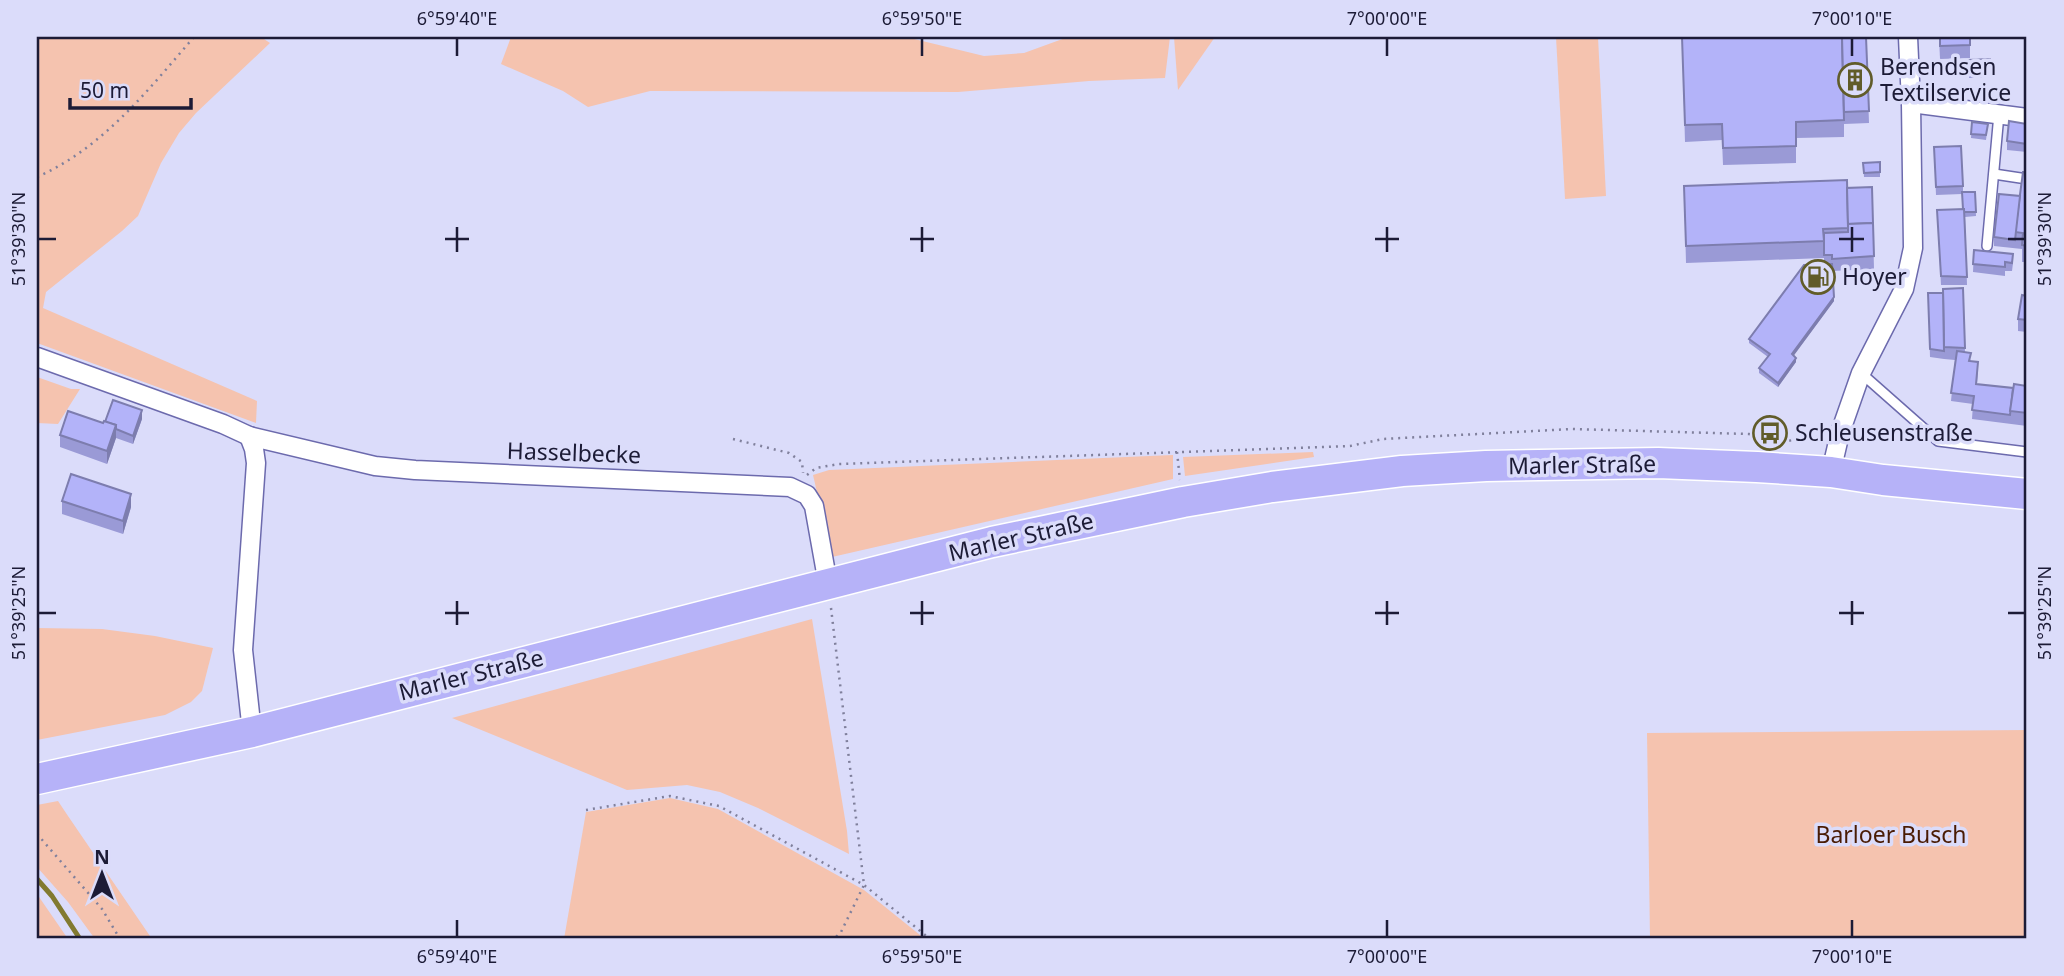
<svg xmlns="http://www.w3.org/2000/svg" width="2064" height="976" font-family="'Noto Sans',sans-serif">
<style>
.green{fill:#f5c3af}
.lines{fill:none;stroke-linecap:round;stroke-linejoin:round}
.stream{stroke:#827a30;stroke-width:5}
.lane-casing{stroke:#6c6aad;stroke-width:12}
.street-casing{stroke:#6c6aad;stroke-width:21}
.primary-casing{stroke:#fff;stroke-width:33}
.path{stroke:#80809c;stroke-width:2.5;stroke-dasharray:2 5;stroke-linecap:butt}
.lane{stroke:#fff;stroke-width:9}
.street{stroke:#fff;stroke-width:18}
.primary{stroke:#b6b2f8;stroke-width:30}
.wall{fill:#9a9ad6}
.shaded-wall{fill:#7d7dae}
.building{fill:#b3b3f9;stroke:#7d7dae;stroke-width:2}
.ticks{fill:none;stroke:#1c1b36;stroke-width:2.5}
.labels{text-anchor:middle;stroke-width:7;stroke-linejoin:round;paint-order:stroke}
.poi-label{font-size:23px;fill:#1c1b36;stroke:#dbdcfa;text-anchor:start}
.street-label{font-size:23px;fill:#1c1b36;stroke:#dbdcfa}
.park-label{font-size:23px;fill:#491b04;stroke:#dbdcfa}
.neatline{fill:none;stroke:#1c1b36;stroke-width:2.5}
.ticks-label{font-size:18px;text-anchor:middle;fill:#1c1b36}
</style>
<rect width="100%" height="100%" fill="#dbdcfa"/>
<g class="green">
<path d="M37,37H261L270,43L196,113L179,133L161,163L138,216L122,231L46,292L43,308L257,401L256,423L37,343Z"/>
<path d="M511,37H906L984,56L1024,53L1068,37H1170L1165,78L1089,81L958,92L650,91L588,107L563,91L501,64Z"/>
<path d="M1174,37H1215L1178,90Z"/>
<path d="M1556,37H1598L1606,196L1565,199Z"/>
<path d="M37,377L71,389H80L58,424L37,423Z"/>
<path d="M1313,452L1314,457L1185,476L1183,457Z"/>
<path d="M1173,455V479L832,557L813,475L829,470Z"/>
<path d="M812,619L847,831L849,854L758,808L720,792L687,785L627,790L452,718Z"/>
<path d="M37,628L102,629L155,636L213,648L202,691L191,702L165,715L37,740Z"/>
<path d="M2027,730V939H1650L1647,733Z"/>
<path d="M670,798L718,809L864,890L925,939H564L586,812Z"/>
<path d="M58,801L68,816L152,939H95L68,902L37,867V805Z"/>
<path d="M37,894L68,939H37Z"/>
</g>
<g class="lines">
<path class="stream" d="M37,879L52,896L80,939"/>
<g class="lane-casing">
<g id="lane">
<path d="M1994,174L2027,179"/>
<path d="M1987,246L1999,114"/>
<path d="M1861,373L1938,441L2027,452"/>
</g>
</g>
<g class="street-casing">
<g id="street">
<path d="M1911,103L2027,118"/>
<path d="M37,357L223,424L249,436L375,466L415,470L790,487L807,495L814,506L828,584"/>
<path d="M249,436L254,449L256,463L243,650L252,732"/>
<path d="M1831,472L1840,433L1861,373L1904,289L1913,248L1911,103L1908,37"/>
</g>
</g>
<g class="primary-casing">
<path id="primary" d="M37,779L252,732L992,542L1183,502L1272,487L1402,471L1486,466L1658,463L1757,467L1831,472L1883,480L2027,494"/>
</g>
<g class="path">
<path d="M37,177C103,148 148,90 194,37"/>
<path d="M733,439L789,453L802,462L803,473"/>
<path d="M1177,452L1180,480"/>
<path d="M807,475L816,468L839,464L1324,447L1350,446L1383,439L1572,429L1749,434L1787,441L1821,436"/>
<path d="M831,608L864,885L841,932L834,939"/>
<path d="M586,810L670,796L719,806L864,885L930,939"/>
<path d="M37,834L102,909L120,939"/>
</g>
<use href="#lane" class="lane"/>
<use href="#street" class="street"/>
<use href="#primary" class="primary"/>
</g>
<g class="wall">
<path d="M1682,37H1866L1869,123L1844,124V137L1796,138V163L1723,165L1722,140L1685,142Z"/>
<path d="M1939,37H1970V58L1940,59Z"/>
<path d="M1969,60L1990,72V77L1969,78Z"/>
<path d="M1972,122L1988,124L1986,140L1971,138Z"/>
<path d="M2027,124V152L2007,150V141Z"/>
<path d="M1934,147L1963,186V192H1975L1976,216L1965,217L1967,285H1941L1937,210H1963L1962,194L1936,195Z"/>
<path d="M1863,163L1880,172V177H1864Z"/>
<path d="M2027,172V262H2022V249L1994,246V237L2020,196Z"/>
<path d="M1684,186L1872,187L1874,269L1832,271L1834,301L1793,356L1796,362L1778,387L1759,373V368L1768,357L1749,343V339L1824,264V258L1686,263Z"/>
<path d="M1974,250L2013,263L2012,271H2005V276L1973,272Z"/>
<path d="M1963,288L1965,352L1978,371L1977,384L2013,388L2027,386V426L1972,419L1973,404L1951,401L1955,360L1944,359V358V359L1930,357L1928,293H1943Z"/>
<path d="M2027,296V332L2018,331V319Z"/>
<path d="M142,419L133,444L116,438L107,464L60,447V435L103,423Z"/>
<path d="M62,501L131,507L123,534L62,514Z"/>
</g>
<g class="shaded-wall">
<path d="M1834,297V301L1792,358V354Z"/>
<path d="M1796,358V362L1778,387V383Z"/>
<path d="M142,410V419L133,444V436Z"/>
<path d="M116,425V438L107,464V451Z"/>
<path d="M131,494V507L123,534V521Z"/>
</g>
<g class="building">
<path d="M1682,37H1842L1844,120L1796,122V146L1723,148L1722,124L1685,125Z"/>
<path d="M1842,37H1866L1869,111L1844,112Z"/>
<path d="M1940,37H1970V45L1940,46Z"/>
<path d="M1990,59V72L1969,73V60Z"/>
<path d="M2009,121L2027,124V144L2007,141Z"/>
<path d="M1972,122L1988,124L1986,135L1971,134Z"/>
<path d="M1961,146L1963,186L1936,187L1934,147Z"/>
<path d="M1880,162V172L1864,173L1863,163Z"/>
<path d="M2023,172H2027V246L2022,245L2023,233L2015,232Z"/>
<path d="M1847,180L1848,228L1823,229L1824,241L1686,246L1684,186Z"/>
<path d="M1872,187L1873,223L1848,224L1847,188Z"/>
<path d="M1962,192H1975L1976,212H1964V209H1963Z"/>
<path d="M1999,194L2020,196L2015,240L1994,237Z"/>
<path d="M1964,209L1967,277L1941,276L1937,210Z"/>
<path d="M1873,223L1874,256L1832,259V255H1824V233L1848,232V224Z"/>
<path d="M1974,250L2013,254L2012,263L2005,262V267L1973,264Z"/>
<path d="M1832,264L1834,297L1792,354L1796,358L1778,383L1759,368L1770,354L1749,339L1804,265Z"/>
<path d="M1963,288L1965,348L1944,347L1943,289Z"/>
<path d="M1928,293H1943L1944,351L1930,349Z"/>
<path d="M2022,295L2027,296V320L2018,319Z"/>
<path d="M1957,351L1971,353L1969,361L1978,362L1976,384L2013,388L2010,415L1972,410L1974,396L1951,393Z"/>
<path d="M2014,384L2027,386V413L2010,411Z"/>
<path d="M113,400L142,410L133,436L116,429V425L105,422Z"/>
<path d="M68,411L103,423L104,421L116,425L107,451L60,435Z"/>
<path d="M71,474L131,494L123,521L62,501Z"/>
</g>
<path class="ticks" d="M457,38V56M922,38V56M1387,38V56M1852,38V56M457,227V252M922,227V252M1387,227V252M1852,227V252M38,239H56M445,239H469M910,239H934M1375,239H1399M1839,239H1864M2008,239H2025M457,601V625M922,601V625M1387,601V625M1852,601V625M38,613H56M445,613H469M910,613H934M1375,613H1399M1839,613H1864M2008,613H2025M457,920V937M922,920V937M1387,920V937M1852,920V937"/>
<defs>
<g id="building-ring" transform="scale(1.75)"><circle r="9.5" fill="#dbdcfa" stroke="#615c29" stroke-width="1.5"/><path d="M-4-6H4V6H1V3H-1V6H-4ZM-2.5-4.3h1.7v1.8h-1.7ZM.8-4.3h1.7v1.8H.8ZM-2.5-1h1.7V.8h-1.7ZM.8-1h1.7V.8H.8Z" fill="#615c29"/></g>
<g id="fuel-ring" transform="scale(1.75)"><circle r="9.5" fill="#dbdcfa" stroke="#615c29" stroke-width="1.5"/><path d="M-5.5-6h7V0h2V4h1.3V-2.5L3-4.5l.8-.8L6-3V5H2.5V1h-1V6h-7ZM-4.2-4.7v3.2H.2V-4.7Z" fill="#615c29"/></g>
<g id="bus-ring" transform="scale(1.75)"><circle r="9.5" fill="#dbdcfa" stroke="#615c29" stroke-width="1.5"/><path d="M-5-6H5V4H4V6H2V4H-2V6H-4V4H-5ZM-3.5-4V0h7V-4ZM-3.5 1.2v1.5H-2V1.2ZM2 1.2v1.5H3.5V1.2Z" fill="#615c29"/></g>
</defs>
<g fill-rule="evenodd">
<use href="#building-ring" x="1855" y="80"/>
<use href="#fuel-ring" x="1818" y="277"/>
<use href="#bus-ring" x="1770" y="433"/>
</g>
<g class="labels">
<g class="poi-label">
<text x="1880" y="75">Berendsen<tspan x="1880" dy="26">Textilservice</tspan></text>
<text x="1842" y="285">Hoyer</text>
<text x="1795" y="441">Schleusenstraße</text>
</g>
<g class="street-label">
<text transform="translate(574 453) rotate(2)" y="8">Hasselbecke</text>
<text transform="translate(1582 465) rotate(-1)" y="8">Marler Straße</text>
<text transform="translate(1021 537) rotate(-13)" y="8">Marler Straße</text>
<text transform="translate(471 675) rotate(-14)" y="8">Marler Straße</text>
</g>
<g class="park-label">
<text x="1891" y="843">Barloer Busch</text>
</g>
</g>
<rect width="2064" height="976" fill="none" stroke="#dbdcfa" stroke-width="77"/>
<g transform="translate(102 874)" stroke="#dbdcfa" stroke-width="5" paint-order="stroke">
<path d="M0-5L12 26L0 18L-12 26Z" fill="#1c1b36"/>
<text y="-10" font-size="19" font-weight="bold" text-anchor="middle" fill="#1c1b36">N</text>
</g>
<path d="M70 98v10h121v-10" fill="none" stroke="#1c1b36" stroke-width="3.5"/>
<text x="80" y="98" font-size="21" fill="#1c1b36" stroke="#dbdcfa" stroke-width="5" paint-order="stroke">50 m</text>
<rect x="38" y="38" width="1987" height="899" class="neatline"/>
<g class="ticks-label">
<text x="457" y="25">6°59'40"E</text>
<text x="922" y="25">6°59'50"E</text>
<text x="1387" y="25">7°00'00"E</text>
<text x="1852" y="25">7°00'10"E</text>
<text transform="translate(19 239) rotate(-90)" y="6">51°39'30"N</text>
<text transform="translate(2045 239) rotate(-90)" y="6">51°39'30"N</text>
<text transform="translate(19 613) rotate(-90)" y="6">51°39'25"N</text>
<text transform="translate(2045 613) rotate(-90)" y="6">51°39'25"N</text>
<text x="457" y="963">6°59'40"E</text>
<text x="922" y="963">6°59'50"E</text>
<text x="1387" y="963">7°00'00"E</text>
<text x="1852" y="963">7°00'10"E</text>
</g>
</svg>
